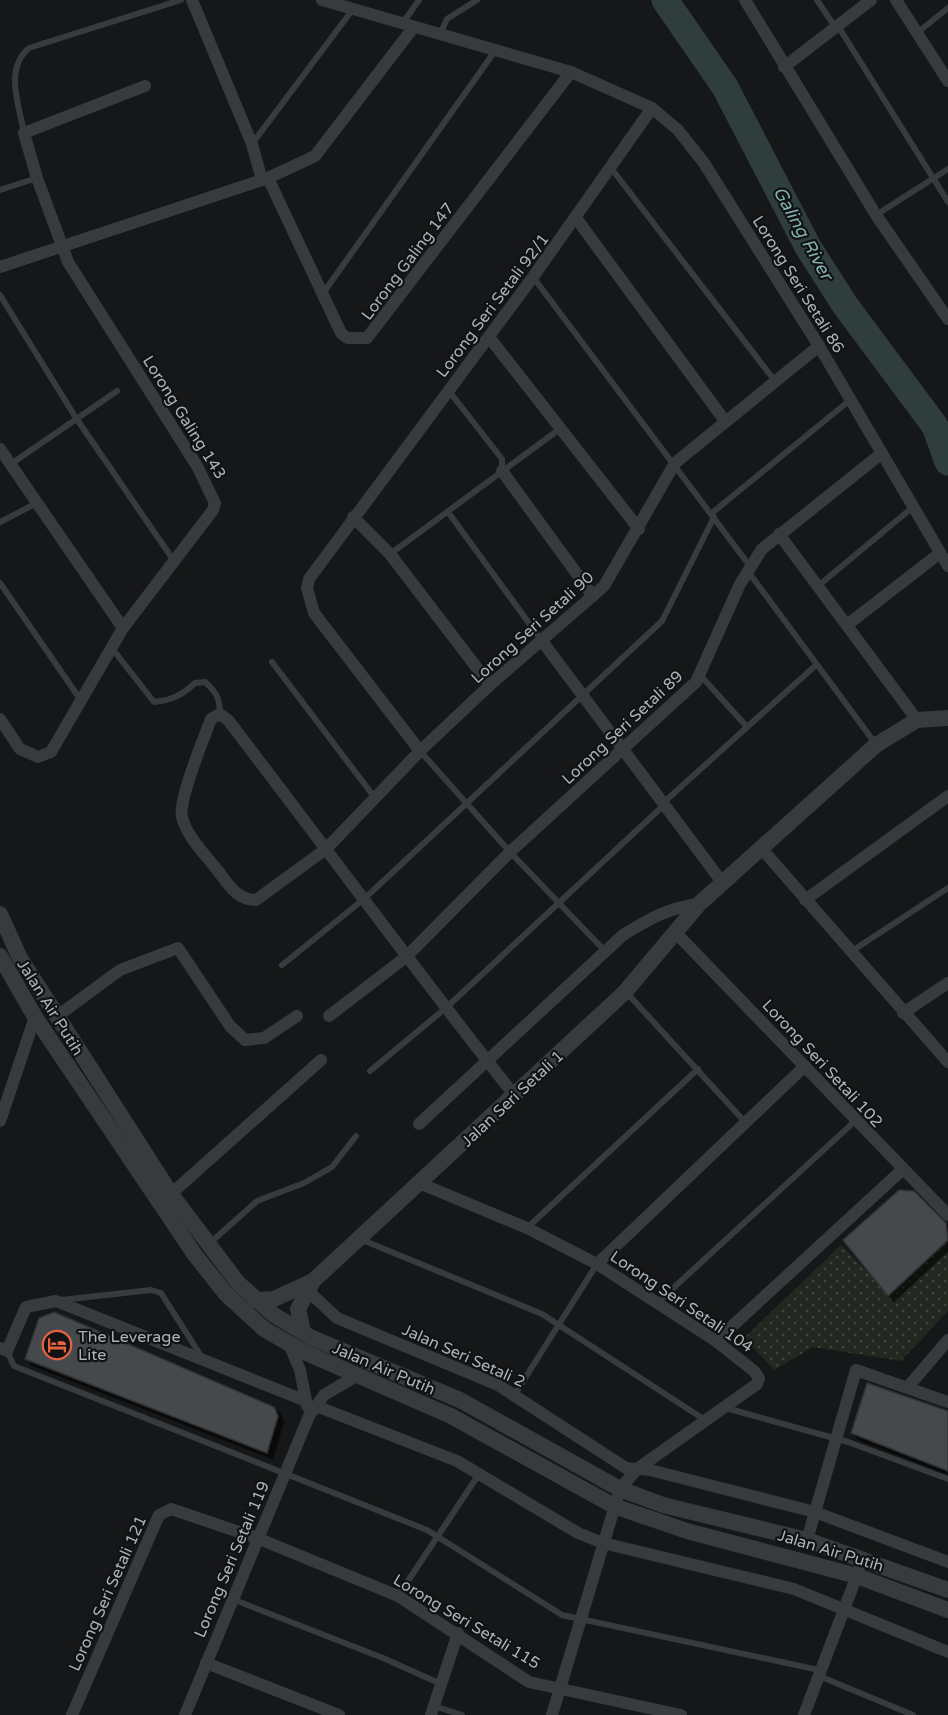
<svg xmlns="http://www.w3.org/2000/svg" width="948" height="1715" font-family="'Varela Round',sans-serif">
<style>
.park{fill:url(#park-dots)}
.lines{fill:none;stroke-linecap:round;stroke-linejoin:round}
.river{stroke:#2f3d3d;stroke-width:27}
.building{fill:#45484b;stroke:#303234;stroke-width:1.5;filter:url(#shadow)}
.service{stroke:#373b3d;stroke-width:6}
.minor{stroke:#373b3d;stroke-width:12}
.tertiary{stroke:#373b3d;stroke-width:16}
.labels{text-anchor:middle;stroke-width:4.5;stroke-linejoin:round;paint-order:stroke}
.street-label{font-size:16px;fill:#a9b4b7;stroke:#111213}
.poi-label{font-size:16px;fill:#a9b4b7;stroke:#111213;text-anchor:start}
.water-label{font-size:18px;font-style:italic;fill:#82b0b0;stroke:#111213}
</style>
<defs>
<pattern id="park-dots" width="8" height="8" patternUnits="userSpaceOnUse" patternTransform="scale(1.5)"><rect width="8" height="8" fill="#222820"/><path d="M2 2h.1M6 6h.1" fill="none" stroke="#3f453e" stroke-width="1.8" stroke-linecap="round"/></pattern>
<filter id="shadow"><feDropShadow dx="5.5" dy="5.5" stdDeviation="0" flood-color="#0009"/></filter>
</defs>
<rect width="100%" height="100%" fill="#161718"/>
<path class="park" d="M948,1235V1311L901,1361L813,1347L774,1370L744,1338L841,1245L888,1292Z"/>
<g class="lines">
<path class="river" d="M665,0L725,87L808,247L845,305L935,426L948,462"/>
</g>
<g class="building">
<path d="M899,1190L914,1191L946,1223L948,1240L888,1296L843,1240Z"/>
<path d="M54,1312L274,1407L278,1416L267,1453L25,1359L39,1318Z"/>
<path d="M867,1383L948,1411V1471L851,1433Z"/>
</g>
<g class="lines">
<g class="service">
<path d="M817,0L835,27"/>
<path d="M402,24L419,0"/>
<path d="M838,26L948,202"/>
<path d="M917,33L948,8"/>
<path d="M440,34L447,19L477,0"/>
<path d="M24,133C19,105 4,69 29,48L181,0"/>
<path d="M252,144L353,9"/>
<path d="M611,168L775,381"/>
<path d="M0,190L37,178"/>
<path d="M876,215L948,169"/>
<path d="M533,277L749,565"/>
<path d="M324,292L495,51"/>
<path d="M0,295L76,418L174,561"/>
<path d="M449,391L502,459V471"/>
<path d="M11,464L117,391"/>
<path d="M448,512L542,641"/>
<path d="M712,513L850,400"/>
<path d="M0,522L37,503"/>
<path d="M390,554L561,428"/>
<path d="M747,570L875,743"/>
<path d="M0,583L80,699"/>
<path d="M818,586L913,507"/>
<path d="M111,647L154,702C173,700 182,695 195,683L205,682C216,692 220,698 220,714"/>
<path d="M272,662L375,798"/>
<path d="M701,676L747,727"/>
<path d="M420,751L510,852L604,950"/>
<path d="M663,803L816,665"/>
<path d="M852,951L948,888"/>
<path d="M282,965L364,899L662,621L714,517"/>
<path d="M626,992L745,1122"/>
<path d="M370,1071L447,1007L664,805"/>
<path d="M527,1228L698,1069"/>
<path d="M360,1239L542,1314L705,1420"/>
<path d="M210,1243L257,1201L304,1183L332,1167L356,1136"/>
<path d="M61,1300L151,1290L161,1293L201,1356"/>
<path d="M657,1303L855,1121"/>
<path d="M7,1351L14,1366L427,1530L562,1615L819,1670"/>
<path d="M515,1394L597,1264"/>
<path d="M726,1408L848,1442L948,1479"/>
<path d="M398,1596L479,1474"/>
<path d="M232,1599L383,1658L441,1684"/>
<path d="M819,1676L913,1715"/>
<path d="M434,1706L462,1715"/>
</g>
<g class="minor">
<path d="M192,0L252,144L262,180"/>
<path d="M322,0L571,72L652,108L678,130L704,163L819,346L948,566"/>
<path d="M745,0L876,215L948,319"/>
<path d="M896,0L948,81"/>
<path d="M784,67L871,0"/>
<path d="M268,178L341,333L347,338H367L571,72"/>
<path d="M576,218L725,421"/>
<path d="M0,267L268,178L315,156L413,28"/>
<path d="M489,337L639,529"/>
<path d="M0,449L123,628"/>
<path d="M502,471L593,596"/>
<path d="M353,517L390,554L490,685"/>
<path d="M779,534L917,720"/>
<path d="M847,625L940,553"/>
<path d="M542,641L722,882"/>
<path d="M0,719L20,749L38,757L51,752L123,628L213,510L215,503L197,466L68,262L37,178L24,133L145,86"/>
<path d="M420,751L314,613L307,588L309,579L533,277L652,108"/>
<path d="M761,848L948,1062"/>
<path d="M805,900L948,796"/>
<path d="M675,932L948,1215"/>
<path d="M903,1013L948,983"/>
<path d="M329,1016L406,957L510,852L696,682L740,584L762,549L882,453"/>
<path d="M56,1017L120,970L178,948L230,1026L245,1040L264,1038L297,1016"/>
<path d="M515,1096C417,973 324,845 228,720L220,714L211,719C204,738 178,800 182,817C187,837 205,854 218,871C229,885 237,900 256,900L326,849L420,751L490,685L604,586L675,463L819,346"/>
<path d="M0,1121L35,1017"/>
<path d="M419,1124L623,935C648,920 669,907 699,904"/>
<path d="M419,1183L527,1228L597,1264L716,1341L754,1371L759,1378L757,1384L637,1469L620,1489L552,1715"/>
<path d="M171,1194L321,1060"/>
<path d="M597,1264L805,1066"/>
<path d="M308,1291L337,1318L498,1385L626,1468L650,1470L815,1512L948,1562"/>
<path d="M716,1341L902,1170"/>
<path d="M289,1344L300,1370L307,1406"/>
<path d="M0,1348L7,1351L26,1307L56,1301L306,1401"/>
<path d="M908,1387L948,1340"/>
<path d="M316,1406L457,1461L578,1533L603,1543L794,1589L948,1652"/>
<path d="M807,1540L856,1370L948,1402"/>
<path d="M206,1663L339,1715"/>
<path d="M72,1715L159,1515L171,1509L257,1538L398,1596L529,1682L681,1715"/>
<path d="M185,1715L309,1416L324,1395L358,1375"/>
<path d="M431,1715L458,1633"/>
<path d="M804,1715L859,1570"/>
</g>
<g class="tertiary">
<path d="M0,914L20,958L171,1194L238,1283L274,1315L312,1338L460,1400L620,1489L663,1505L807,1540L948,1590"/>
<path d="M0,956L35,1017L195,1255L226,1294L264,1329L304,1352L451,1416L614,1506L687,1531L857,1576L948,1610"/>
<path d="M255,1300L274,1299L313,1281L625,992L699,904L876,745L917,720L948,718"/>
<path d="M303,1332L298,1309L313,1281"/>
</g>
</g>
<defs>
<g id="hotel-ring" transform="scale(1.5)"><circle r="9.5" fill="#111213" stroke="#e66240" stroke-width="1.5"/><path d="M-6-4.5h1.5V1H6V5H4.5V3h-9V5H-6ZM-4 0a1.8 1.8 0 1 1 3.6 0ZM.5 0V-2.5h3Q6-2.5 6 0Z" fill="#e66240"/></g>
</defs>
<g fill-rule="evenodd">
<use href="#hotel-ring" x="57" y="1345"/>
</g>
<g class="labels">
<g class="street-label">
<text transform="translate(407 261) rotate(-53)" y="6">Lorong Galing 147</text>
<text transform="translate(799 284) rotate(58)" y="6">Lorong Seri Setali 86</text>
<text transform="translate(492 305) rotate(-53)" y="6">Lorong Seri Setali 92/1</text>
<text transform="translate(185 417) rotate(58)" y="6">Lorong Galing 143</text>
<text transform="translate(532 627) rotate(-42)" y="6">Lorong Seri Setali 90</text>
<text transform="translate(622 727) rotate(-43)" y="6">Lorong Seri Setali 89</text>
<text transform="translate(51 1007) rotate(58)" y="6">Jalan Air Putih</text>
<text transform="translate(823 1063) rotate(47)" y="6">Lorong Seri Setali 102</text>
<text transform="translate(512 1098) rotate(-43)" y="6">Jalan Seri Setali 1</text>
<text transform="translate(682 1301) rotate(34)" y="6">Lorong Seri Setali 104</text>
<text transform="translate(464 1355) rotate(24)" y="6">Jalan Seri Setali 2</text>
<text transform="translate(384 1368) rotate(23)" y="6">Jalan Air Putih</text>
<text transform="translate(831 1550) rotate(17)" y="6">Jalan Air Putih</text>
<text transform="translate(231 1559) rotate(-67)" y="6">Lorong Seri Setali 119</text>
<text transform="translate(107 1593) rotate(-66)" y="6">Lorong Seri Setali 121</text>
<text transform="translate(467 1621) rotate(31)" y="6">Lorong Seri Setali 115</text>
</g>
<g class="poi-label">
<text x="78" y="1342">The Leverage<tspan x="78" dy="18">Lite</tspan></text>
</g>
<g class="water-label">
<text transform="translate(803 233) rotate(61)" y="6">Galing River</text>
</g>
</g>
</svg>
